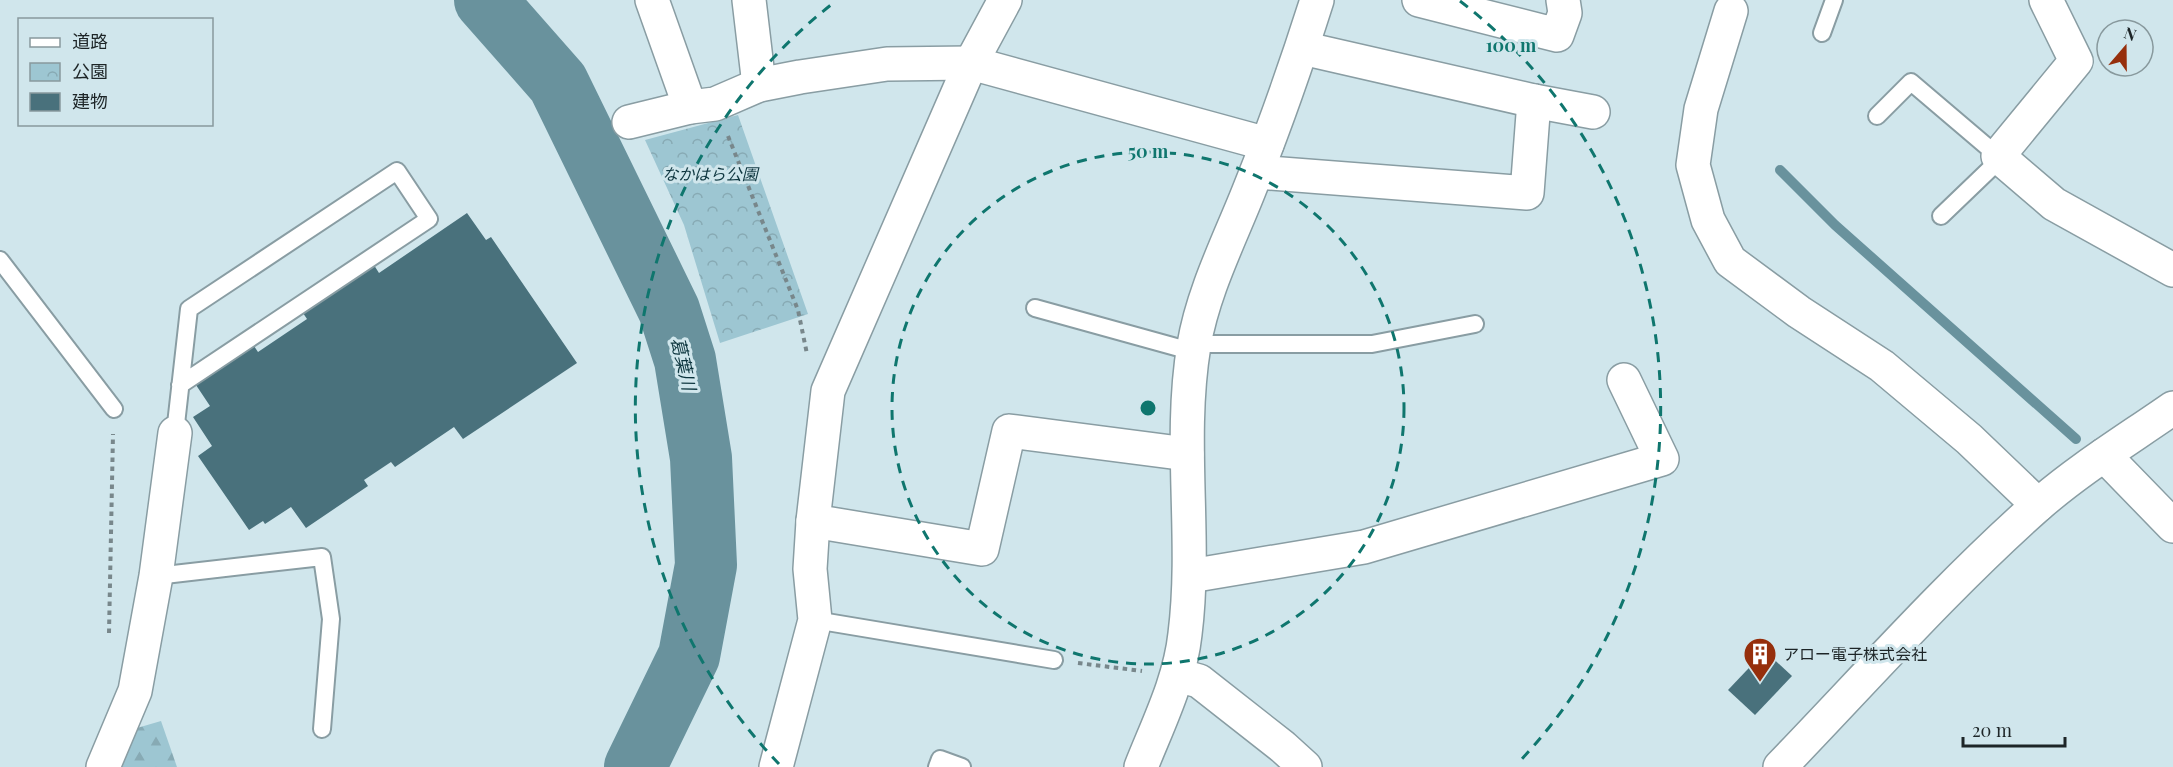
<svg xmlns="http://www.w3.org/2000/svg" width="2173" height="767" font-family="'Playfair Display','Noto Sans JP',serif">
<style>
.forest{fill:url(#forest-firs)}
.park{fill:url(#park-crowns)}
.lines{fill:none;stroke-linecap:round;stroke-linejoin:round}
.stream{stroke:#69929d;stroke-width:10}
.river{stroke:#69929d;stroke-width:62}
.building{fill:#49717c}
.lane-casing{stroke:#899da3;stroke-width:20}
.street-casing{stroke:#899da3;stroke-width:36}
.secondary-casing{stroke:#899da3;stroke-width:36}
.path{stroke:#78878b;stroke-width:4;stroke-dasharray:4.5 4.5;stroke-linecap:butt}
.lane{stroke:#fff;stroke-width:16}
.street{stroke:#fff;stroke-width:33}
.secondary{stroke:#fff;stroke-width:33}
.ring{fill:none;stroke:#0f766e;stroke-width:3;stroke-dasharray:10 8}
.labels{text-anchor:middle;stroke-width:6;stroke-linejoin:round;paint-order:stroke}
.park-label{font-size:16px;font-style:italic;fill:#0f3740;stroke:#d0e6ec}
.poi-label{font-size:16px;fill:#1d2527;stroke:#d0e6ec;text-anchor:start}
.water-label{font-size:18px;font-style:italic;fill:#0c353e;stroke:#d0e6ec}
.centre{fill:#0f766e;stroke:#d0e6ec;stroke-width:3}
.ring-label{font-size:18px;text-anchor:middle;font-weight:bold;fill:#0f766e;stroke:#d0e6ec;stroke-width:6;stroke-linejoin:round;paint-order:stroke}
</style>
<defs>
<pattern id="forest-firs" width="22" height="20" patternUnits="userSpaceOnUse" patternTransform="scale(1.5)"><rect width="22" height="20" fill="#9dc6d2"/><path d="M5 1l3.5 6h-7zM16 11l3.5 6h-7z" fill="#87aab4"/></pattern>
<pattern id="park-crowns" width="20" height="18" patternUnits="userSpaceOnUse" patternTransform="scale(1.5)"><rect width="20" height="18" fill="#9dc6d2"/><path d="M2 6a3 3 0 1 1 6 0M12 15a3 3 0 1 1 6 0" fill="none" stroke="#87aab4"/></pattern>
</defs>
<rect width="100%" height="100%" fill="#d0e6ec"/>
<path class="forest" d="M161,721L177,767H120L137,728Z"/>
<path class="park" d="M738,115L808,314L720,343L684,225L645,140Z"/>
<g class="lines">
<path class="stream" d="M1780,170L1835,225L2076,439"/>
<path class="river" d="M485,0L558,83L669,310L685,360L701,458L706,565L689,656L635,767"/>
</g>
<g class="building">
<path d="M467,213L486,240L491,237L577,363L463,439L454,427L395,467L391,462L364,480L368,486L306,528L291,507L265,524L263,521L249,530L198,456L212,446L193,417L210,406L194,382L252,343L258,352L307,319L301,310L372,262L379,273Z"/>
<path d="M1765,651L1792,676L1755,715L1728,690Z"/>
</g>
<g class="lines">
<g class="lane-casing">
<g id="lane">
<path d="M1822,33L1834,0"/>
<path d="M1877,116L1911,82L1998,156L1991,168L1941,216"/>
<path d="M0,260L114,409"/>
<path d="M1035,308L1194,352"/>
<path d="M1195,344H1372L1475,324"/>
<path d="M175,433L189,309L397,171L429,219L180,385"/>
<path d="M156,576L322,557L331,619L322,729"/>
<path d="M815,620L1054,660"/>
<path d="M937,767L940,759L962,767"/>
</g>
</g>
<g class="street-casing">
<g id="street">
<path d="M652,0L690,107"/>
<path d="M749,0L759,85"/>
<path d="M1419,0L1557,35L1565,13L1563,0"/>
<path d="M2046,0L2076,61L1998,156L2054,204L2173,270"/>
<path d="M1731,11L1701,109L1693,165L1708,220L1730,261L1799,312L1882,366L1969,439L2038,505"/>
<path d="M1302,48L1534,101L1593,112"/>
<path d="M629,122L690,107L715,104L759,85L800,77L887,64L971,63L1267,144"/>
<path d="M1257,172L1527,193L1534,101"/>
<path d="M2104,455L2173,526"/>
<path d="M813,521L982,549L1009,431L1187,454"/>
<path d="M1190,576L1364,547L1662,459L1624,380"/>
<path d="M1177,675L1199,681L1283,747L1305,767"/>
<path d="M103,767L135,691L156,576L175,433"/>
<path d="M776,767L815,620L810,569L813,521L828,391L971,63L1005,0"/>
<path d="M1141,767C1158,724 1180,681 1185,634C1197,538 1178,441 1194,345C1203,291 1230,239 1250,188C1275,126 1297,63 1317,0"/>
</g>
</g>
<g class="secondary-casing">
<path id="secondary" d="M1780,767C1864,680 1945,588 2036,507C2078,470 2127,440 2173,408"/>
</g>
<g class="path">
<path d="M728,136L798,310L807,354"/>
<path d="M109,633L113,434"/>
<path d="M1078,663L1142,671"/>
</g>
<use href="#lane" class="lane"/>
<use href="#street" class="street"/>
<use href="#secondary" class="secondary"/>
</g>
<g class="ring">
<circle cx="1148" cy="408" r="256"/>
<path d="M779 764A513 513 0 0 1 836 1M1460 1A513 513 0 0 1 1517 764"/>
</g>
<defs>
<g id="building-pin" transform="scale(1.725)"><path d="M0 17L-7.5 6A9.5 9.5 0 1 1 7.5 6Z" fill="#962f0c" stroke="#d0e6ec"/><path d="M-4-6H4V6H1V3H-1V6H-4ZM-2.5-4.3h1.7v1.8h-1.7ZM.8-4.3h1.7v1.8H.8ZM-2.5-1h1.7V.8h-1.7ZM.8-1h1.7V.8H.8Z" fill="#fff"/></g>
</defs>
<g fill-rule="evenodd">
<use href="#building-pin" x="1760" y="654"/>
</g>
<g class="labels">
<g class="park-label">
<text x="710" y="180">なかはら公園</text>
</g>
<g class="poi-label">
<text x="1783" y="660">アロー電子株式会社</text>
</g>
<g class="water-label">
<text transform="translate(683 364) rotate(77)" y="6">葛葉川</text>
</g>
</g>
<circle cx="1148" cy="408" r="9" class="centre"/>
<g class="ring-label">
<text x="1511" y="52">100 m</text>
<text x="1148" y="158">50 m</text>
</g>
<rect x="18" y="18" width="195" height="108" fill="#d0e6ec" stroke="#88999d" stroke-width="1.5"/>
<rect x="30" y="38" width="30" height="9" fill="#ffffff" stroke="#88999d" stroke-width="1.5"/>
<text x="72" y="48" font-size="18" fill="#1d2527">道路</text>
<rect x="30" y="63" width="30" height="18" fill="url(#park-crowns)" stroke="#88999d" stroke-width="1.5"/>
<text x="72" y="78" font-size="18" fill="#1d2527">公園</text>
<rect x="30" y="93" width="30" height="18" fill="#49717c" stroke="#88999d" stroke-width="1.5"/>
<text x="72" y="108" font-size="18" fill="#1d2527">建物</text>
<g transform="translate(2125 48) rotate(20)"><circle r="28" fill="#d0e6ec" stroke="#88999d" stroke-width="1.5"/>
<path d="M0-4.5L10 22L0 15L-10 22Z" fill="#962f0c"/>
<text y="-9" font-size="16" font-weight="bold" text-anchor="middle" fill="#1d2527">N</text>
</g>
<path d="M1963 737v9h102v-9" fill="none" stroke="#1d2527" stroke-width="3"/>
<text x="1972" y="737" font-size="18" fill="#1d2527" stroke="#d0e6ec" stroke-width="4.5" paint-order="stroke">20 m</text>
</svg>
